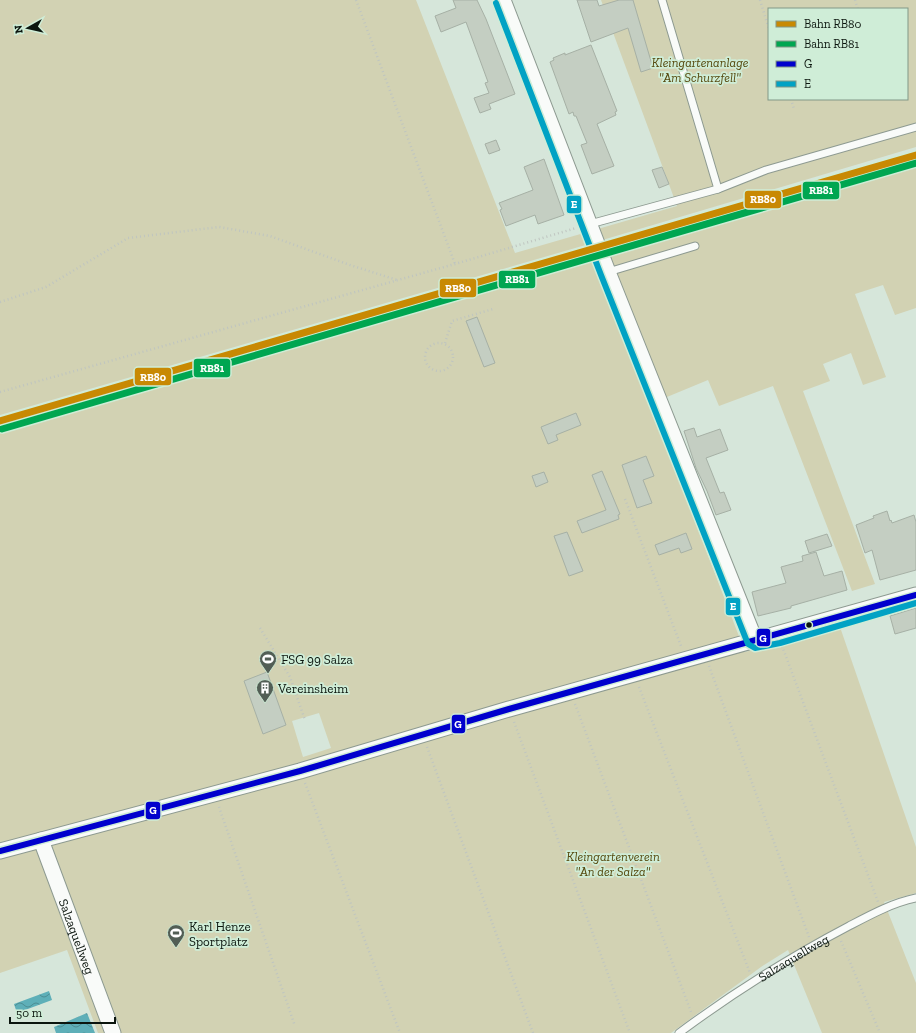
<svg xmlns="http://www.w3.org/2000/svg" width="916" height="1033" font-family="'Zilla Slab',serif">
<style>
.green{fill:#d2d2b3;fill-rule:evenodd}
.water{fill:url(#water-waves)}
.building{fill:#c4cec2;stroke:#a6b0a5}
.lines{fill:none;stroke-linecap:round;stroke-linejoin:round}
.lane-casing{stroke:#8d9a91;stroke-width:9}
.street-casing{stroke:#8d9a91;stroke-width:17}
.path{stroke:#bfc5c0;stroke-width:2.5;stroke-dasharray:1 3;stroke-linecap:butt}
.lane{stroke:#f9fbf9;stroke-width:7}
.street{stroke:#f9fbf9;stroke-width:15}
.bus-1-casing{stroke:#cfedd7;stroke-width:9}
.bus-2-casing{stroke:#cfedd7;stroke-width:9}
.bus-1{stroke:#0000cd;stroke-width:6}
.bus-2{stroke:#01a2c4;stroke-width:6}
.rail-1-casing{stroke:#cfedd7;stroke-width:10}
.rail-2-casing{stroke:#cfedd7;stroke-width:10}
.rail-1{stroke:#c88903;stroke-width:7}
.rail-2{stroke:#00a651;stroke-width:7}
.bus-dot{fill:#0b150e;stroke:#cfedd7;stroke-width:1.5}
.labels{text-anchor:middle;stroke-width:3.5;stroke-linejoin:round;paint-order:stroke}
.park-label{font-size:13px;font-style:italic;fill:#56490e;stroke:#cfedd7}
.poi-label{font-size:13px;fill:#0b150e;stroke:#cfedd7;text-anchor:start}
.street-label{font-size:13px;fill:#0b150e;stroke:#cfedd7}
.line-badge{stroke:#cfedd7;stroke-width:1.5}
.badge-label{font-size:11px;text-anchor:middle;font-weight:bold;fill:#fff}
</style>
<defs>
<pattern id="water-waves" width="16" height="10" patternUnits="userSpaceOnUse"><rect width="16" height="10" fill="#5eafb8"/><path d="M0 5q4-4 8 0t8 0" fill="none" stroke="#4c8d94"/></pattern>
</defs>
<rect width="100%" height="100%" fill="#d6e6da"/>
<g class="green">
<path d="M0,0H416L515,253L677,206L601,0H916V147L589,244L0,415ZM769,9H907V99H769Z"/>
<path d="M916,161V308L895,315L883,285L855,294L886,377L863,385L851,353L823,364L830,381L803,391L875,584L852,591L773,386L719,406L708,380L650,404L745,652L840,627L916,847V893L884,902L916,983V1033H822L788,950L761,967L671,1033H98L67,950L0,973V427L779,199ZM319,713L331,748L303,757L292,721Z"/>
</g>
<g class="water">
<path d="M49,991L52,1000L17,1013L14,1004Z"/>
<path d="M87,1013L95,1033H56L54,1027Z"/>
</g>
<g class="building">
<path d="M453,0H477L486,19L515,94L489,104L491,109L480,113L474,98L489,93L485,83L488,82L466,22L441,32L435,16L456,8Z"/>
<path d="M577,0H597L599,6L619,0H633L653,68L641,72L628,28L591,42Z"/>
<path d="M591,45L617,111L615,112L616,115L597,124L614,166L592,174L581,145L587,143L576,116H574L573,112L569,114L550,62L554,60L553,58L565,53V55Z"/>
<path d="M496,140L500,150L489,154L485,144Z"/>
<path d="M544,159L564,215L538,224L535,215L506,226L500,210L502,209L499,203L533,190L524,167Z"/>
<path d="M662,167L669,184L659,188L652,170Z"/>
<path d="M477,317L495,363L484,367L466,321Z"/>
<path d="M576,413L581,425L556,435L558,440L548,444L541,427Z"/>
<path d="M694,428L697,437L720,429L728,450L706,458L720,493L724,492L731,510L716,515L707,491L696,468L684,431Z"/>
<path d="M646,456L654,476L643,480L652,503L637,508L622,465Z"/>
<path d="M602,471L620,514L618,515L619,519L582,533L577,521L606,510L592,475Z"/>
<path d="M544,472L548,482L536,487L532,476Z"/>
<path d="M887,511L890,521L891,520L892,523L914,515L916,522V570L880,580L872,550L865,553L856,525L874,518L873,516Z"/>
<path d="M567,532L583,571L569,576L554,536Z"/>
<path d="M686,533L692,549L681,553L679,548L659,555L655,545Z"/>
<path d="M827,534L832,546L809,553L805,541Z"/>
<path d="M816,552L824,576L842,571L847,590L791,606V608L758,616L752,592L786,583L781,567L803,561L802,556Z"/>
<path d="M916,608V628L895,634L890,616Z"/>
<path d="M267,672L286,725L263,734L244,681Z"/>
</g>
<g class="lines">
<g class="lane-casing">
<g id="lane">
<path d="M718,189L766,170L916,127"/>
<path d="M590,224L718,189L662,0"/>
<path d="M608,272L695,246"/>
<path id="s1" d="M679,1033C733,993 790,957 849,926C870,915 892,903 916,898"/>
</g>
</g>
<g class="street-casing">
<g id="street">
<path d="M503,0L608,272L755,640"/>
<path id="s2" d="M41,840L113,1033"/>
<path d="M0,851L300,771L509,709L916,595"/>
</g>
</g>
<g class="path">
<path d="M356,0L455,264"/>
<path d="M760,0L769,29"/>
<path d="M855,0L858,9"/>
<path d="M791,99L794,109"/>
<path d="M0,302L46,287L128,238L219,227L270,236L350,265L397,280"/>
<circle cx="439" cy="357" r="14"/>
<path d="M445,343L452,321L493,309"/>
<path d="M0,392L455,264L576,228"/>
<path d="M625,499L681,646"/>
<path d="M260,628L290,677L305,720"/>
<path d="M782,646L878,902"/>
<path d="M709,666L809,937"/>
<path d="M639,687L750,973"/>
<path d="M575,704L691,1012"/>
<path d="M514,722L630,1033"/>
<path d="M427,747L533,1033"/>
<path d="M305,783L400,1033"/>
<path d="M219,807L295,1026"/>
<path d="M841,941L880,1033"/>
</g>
<use href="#lane" class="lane"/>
<use href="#street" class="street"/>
<g class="bus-1-casing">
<path id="bus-1" d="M0,851L300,771L509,709L916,595"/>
</g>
<g class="bus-2-casing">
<path id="bus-2" d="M496,3L601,275L748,644L755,648L780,643L916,603"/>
</g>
<use href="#bus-1" class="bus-1"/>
<use href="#bus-2" class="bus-2"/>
<g class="rail-1-casing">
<path id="rail-1" d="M0,421L916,155"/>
</g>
<g class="rail-2-casing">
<path id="rail-2" d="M2,429L916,163"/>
</g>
<use href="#rail-1" class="rail-1"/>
<use href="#rail-2" class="rail-2"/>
</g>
<defs>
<g id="stadium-pin" transform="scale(0.9)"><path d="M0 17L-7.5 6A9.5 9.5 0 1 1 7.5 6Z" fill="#525e55" stroke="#cfedd7"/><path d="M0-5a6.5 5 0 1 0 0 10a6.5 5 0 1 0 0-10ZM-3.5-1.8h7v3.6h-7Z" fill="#fff"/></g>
<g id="building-pin" transform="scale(0.9)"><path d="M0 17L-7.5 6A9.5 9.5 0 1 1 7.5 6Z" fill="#525e55" stroke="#cfedd7"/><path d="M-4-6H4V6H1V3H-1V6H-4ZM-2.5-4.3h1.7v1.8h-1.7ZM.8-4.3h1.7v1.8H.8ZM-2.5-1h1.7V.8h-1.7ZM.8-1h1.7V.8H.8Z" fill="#fff"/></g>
</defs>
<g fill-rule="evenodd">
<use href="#stadium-pin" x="268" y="659"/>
<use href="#building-pin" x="265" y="688"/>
<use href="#stadium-pin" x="176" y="933"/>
</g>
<circle class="bus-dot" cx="809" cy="625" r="3.5"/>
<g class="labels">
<g class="park-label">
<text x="700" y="67">Kleingartenanlage<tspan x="700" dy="15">"Am Schurzfell"</tspan></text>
<text x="613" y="861">Kleingartenverein<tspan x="613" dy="15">"An der Salza"</tspan></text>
</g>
<g class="poi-label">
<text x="281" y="664">FSG 99 Salza</text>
<text x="278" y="693">Vereinsheim</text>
<text x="189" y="931">Karl Henze<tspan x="189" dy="15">Sportplatz</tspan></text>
</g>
<g class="street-label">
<text dy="5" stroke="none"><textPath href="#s2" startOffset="103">Salzaquellweg</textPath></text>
<text dy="5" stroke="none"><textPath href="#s1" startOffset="137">Salzaquellweg</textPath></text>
</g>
</g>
<g class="line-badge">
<rect x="802" y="181" width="38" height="19" rx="4" fill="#00a651"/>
<rect x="744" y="190" width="38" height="19" rx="4" fill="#c88903"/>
<rect x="566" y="195" width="16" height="19" rx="4" fill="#01a2c4"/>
<rect x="498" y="270" width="38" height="19" rx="4" fill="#00a651"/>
<rect x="439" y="278" width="38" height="20" rx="4" fill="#c88903"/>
<rect x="193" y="358" width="38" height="20" rx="4" fill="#00a651"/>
<rect x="134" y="367" width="38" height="19" rx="4" fill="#c88903"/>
<rect x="725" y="597" width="16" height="19" rx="4" fill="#01a2c4"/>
<rect x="756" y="628" width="15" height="19" rx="4" fill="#0000cd"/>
<rect x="451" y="714" width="15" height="20" rx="4" fill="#0000cd"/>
<rect x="145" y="801" width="16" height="19" rx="4" fill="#0000cd"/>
</g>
<g class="badge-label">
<text x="821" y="194">RB81</text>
<text x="763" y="203">RB80</text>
<text x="574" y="208">E</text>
<text x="517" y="283">RB81</text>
<text x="458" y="292">RB80</text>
<text x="212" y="372">RB81</text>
<text x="153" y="381">RB80</text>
<text x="733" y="610">E</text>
<text x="763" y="642">G</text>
<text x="458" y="728">G</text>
<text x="153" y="814">G</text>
</g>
<rect x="768" y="8" width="140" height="92" fill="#cfedd7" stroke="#819787"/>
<rect x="776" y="21" width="20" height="6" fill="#c88903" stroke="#819787"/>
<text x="804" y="28" font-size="12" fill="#0b150e">Bahn RB80</text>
<rect x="776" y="41" width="20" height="6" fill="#00a651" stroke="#819787"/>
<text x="804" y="48" font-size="12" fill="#0b150e">Bahn RB81</text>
<rect x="776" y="61" width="20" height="6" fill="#0000cd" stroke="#819787"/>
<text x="804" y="68" font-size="12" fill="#0b150e">G</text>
<rect x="776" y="81" width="20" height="6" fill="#01a2c4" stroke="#819787"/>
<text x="804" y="88" font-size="12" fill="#0b150e">E</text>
<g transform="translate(28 28) rotate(262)" stroke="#cfedd7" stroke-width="3" paint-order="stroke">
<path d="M0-3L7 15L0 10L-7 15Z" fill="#0b150e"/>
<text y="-6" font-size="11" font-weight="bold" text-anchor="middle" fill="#0b150e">N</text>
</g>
<path d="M10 1017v6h105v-6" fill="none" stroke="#0b150e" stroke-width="2"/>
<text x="16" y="1017" font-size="12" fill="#0b150e" stroke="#cfedd7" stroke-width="3" paint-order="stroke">50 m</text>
</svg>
